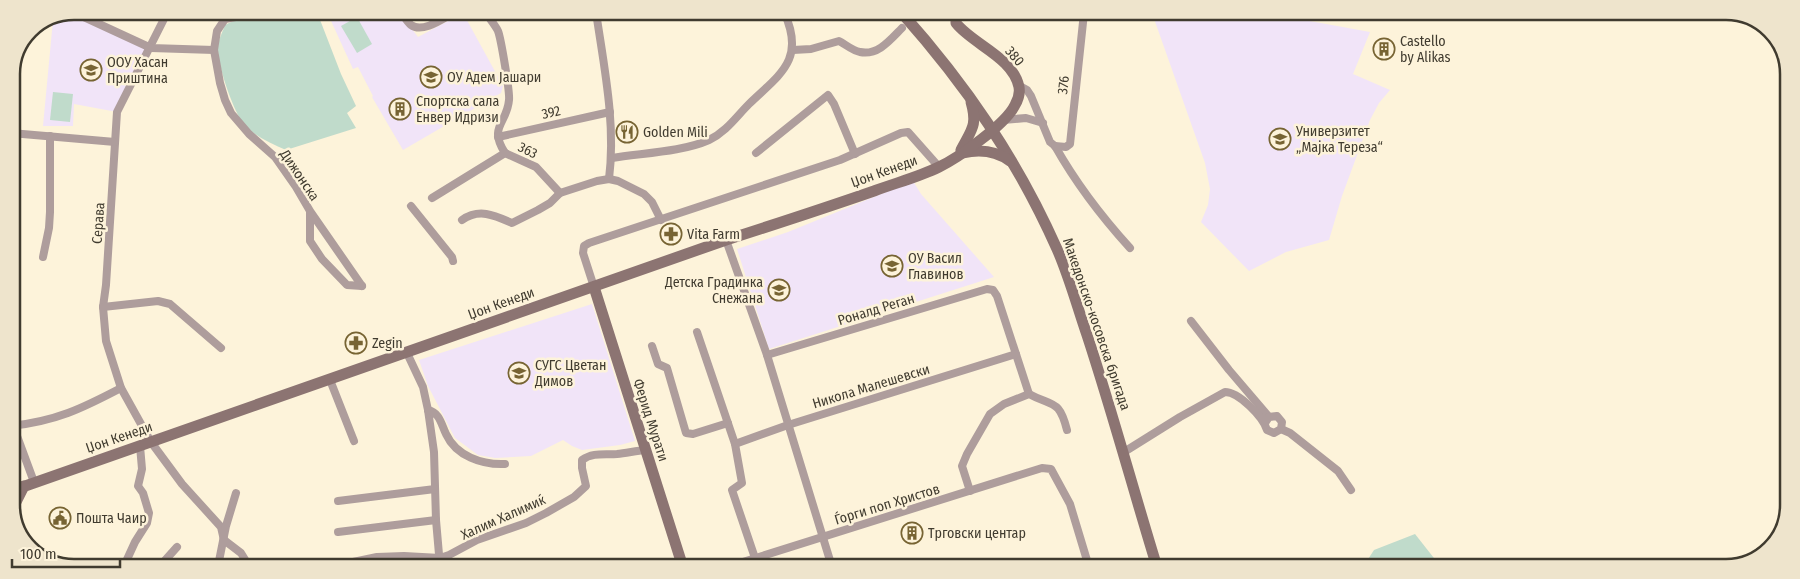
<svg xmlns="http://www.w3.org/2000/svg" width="1800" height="579" font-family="'Fira Sans Condensed',sans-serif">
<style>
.education{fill:#f1e4f8}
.green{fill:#c0dbcb}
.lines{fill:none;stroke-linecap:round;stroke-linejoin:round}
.street{stroke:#ae9d9c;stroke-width:8}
.secondary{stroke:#8c7472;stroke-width:11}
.labels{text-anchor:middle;stroke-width:5;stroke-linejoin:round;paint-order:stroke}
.poi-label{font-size:14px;fill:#403b2f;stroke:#fdf3da;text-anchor:start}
.street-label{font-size:14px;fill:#403b2f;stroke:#fdf3da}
.rim{fill:none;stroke:#403b2f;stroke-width:2.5}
</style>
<rect width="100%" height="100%" fill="#fdf3da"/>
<g class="education">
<path d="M71,12L145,49L117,112L74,104L73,126H43L53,20Z"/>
<path d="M327,12H399L418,37L463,13L503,86L501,93L403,150L372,97L373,96L358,67L353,69Z"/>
<path d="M1152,13H1266L1370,32L1353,74L1390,90L1379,103L1370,120L1342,196L1329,240L1286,252L1249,271L1201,222L1208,205L1210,189L1205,163Z"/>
<path d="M913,181L921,194L994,277L769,349L737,249L788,232Z"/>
<path d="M592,304L635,441L620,445L582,450L572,446L563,440L531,456L495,458L478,455L455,438L428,386L419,360Z"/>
</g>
<g class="green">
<path d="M279,12H317L341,74L356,106L347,113L356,128L286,150C270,143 251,135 241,120C232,106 217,64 218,47C218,40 223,31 225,25L241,17Z"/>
<path d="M357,17L372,44L357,53L341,26Z"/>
<path d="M53,92L73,94L70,122L50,120Z"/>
<path d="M1415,534L1441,567H1363L1374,550Z"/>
</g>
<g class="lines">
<g class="street">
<path d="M167,11L166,15L117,112L106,285L103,307L106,341L121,388L151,442L182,484L221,527L224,540"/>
<path d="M73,12L151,48L214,50"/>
<path d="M263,12L225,19L217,31L214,50L220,83L225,100L231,113L249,134L275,157L296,187L310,211L362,286"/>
<path d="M401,12C404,16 407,22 411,25C423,34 445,17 455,12"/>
<path d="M596,12C604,67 616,123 609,179"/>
<path d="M793,50L811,49L839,41C845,44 853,51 860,52C878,56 891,39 902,28"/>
<path d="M1018,85L1027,90L1031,96L1050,142L1055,146C1077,185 1100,215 1130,248"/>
<path d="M1003,120L1026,118L1043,123"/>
<path d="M11,129L17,60"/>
<path d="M11,133L115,142"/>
<path d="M498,137L610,112"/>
<path d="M1055,146L1066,147L1070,144L1084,13"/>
<path d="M505,153L536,167L560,193"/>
<path d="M756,153L828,95L834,104L855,154"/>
<path d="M612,158C642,153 682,152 709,140C726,132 736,117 749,104C780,74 806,60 784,12"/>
<path d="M432,198L505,153C488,126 507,124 509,100C510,92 501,39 498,31C495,25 489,18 485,12"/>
<path d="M411,206L452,257L453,261"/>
<path d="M310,213V241L322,259L347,285L362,286"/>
<path d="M462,220C479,208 494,215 512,223L538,210L550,203L560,193L597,181L609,179L618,181L644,194L652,202L661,220"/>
<path d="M726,240L767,355L832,567"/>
<path d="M43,257L49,228L50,212V136"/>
<path d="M594,287L583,253L584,246L589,243L840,160L901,133L908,132L939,167"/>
<path d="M103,307L158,301L170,304L221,348"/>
<path d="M1191,321L1229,370L1269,417"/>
<path d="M697,332L735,444L742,483L732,490L755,558"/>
<path d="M652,346L658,364L667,368L686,433L693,434L728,423"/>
<path d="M407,353L423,387L428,410L434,452L436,520L440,566"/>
<path d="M767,355L987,289L993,290L997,296L1029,394"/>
<path d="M330,380L354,441"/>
<path d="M428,410C440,413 441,424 446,434C456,456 482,465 505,464"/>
<path d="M11,426C56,421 81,409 121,388"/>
<path d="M11,428L17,436L34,482"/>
<path d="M1281,429L1290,433L1338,471L1351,490"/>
<path d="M735,444L788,425L1016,354"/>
<path d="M1124,452L1180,417L1225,392C1239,392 1263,417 1267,430L1274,433L1281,429L1282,422L1277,416L1269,417L1265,423"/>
<path d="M970,491L962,466L967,454L990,414L1004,404L1029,394C1053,407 1059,399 1067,430"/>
<path d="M338,501L435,489"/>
<path d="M338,532L436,520"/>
<path d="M224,540L241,553L249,566"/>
<path d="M124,566L135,542L147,523L149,513L143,493L138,486L142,469L140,446"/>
<path d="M160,566L177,547"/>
<path d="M218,566L226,526L236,493"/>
<path d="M312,566H321"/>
<path d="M334,566L377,557L404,556L440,558L449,555L477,540L526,523L546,513L574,497L586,486L582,468V460C593,452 605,455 617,454C626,453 636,451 645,450"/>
<path d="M730,566L1042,468L1051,469L1070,504L1089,567"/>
</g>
<g class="secondary">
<path d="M901,12C966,85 1017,159 1057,249C1069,276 1077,306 1087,335C1112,411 1133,489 1157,567"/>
<path d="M961,150C971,130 978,126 971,102"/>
<path d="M963,153C980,149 996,151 1010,161"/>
<path d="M594,287L681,561V566"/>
<path d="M11,491L726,240C776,224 825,208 874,191C895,183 919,177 939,167C958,158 1006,124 1015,105C1018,100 1020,93 1019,87C1013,57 972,44 956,23V17L960,12"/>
<path d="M12,510L24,486"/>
</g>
</g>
<defs>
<g id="building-ring" transform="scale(1.125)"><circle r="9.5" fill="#fdf3da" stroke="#776433" stroke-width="1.5"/><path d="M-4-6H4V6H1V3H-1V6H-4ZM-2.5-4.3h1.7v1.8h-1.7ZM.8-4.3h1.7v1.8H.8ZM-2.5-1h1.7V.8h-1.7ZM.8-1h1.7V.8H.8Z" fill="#776433"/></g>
<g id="school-ring" transform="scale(1.125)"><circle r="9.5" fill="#fdf3da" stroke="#776433" stroke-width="1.5"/><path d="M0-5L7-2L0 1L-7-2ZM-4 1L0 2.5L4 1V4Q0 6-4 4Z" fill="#776433"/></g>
<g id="restaurant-ring" transform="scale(1.125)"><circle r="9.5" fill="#fdf3da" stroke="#776433" stroke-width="1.5"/><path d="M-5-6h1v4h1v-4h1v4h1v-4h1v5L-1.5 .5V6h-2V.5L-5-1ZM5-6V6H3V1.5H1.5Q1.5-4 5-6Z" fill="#776433"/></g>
<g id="university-ring" transform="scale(1.125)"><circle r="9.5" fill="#fdf3da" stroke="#776433" stroke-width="1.5"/><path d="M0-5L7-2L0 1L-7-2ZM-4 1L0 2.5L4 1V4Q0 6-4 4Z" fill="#776433"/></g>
<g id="pharmacy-ring" transform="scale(1.125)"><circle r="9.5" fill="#fdf3da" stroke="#776433" stroke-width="1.5"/><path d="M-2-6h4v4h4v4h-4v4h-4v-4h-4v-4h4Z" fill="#776433"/></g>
<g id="civic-ring" transform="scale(1.125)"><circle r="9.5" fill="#fdf3da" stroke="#776433" stroke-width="1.5"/><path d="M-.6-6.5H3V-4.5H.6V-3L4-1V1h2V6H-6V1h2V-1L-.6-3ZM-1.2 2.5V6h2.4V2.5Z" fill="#776433"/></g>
</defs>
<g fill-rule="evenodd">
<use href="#building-ring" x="1384" y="49"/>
<use href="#school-ring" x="91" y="70"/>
<use href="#school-ring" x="431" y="77"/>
<use href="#building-ring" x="400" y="109"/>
<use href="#restaurant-ring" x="627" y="132"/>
<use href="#university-ring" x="1280" y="139"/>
<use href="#pharmacy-ring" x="671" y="234"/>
<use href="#school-ring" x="892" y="266"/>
<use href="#school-ring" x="779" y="290"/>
<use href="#pharmacy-ring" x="356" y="343"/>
<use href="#school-ring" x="519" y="373"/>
<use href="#civic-ring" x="60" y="518"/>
<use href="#building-ring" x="912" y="533"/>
</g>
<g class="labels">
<g class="poi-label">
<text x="1400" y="46">Castello<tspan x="1400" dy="16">by Alikas</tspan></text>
<text x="107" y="67">ООУ Хасан<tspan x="107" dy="16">Приштина</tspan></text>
<text x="447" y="82">ОУ Адем Јашари</text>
<text x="416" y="106">Спортска сала<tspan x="416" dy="16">Енвер Идризи</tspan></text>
<text x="1296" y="136">Универзитет<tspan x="1296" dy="16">„Мајка Тереза“</tspan></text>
<text x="643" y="137">Golden Mili</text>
<text x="687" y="239">Vita Farm</text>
<text x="908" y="263">ОУ Васил<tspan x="908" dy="16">Главинов</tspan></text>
<text x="763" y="287" text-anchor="end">Детска Градинка<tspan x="763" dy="16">Снежана</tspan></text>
<text x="372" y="348">Zegin</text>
<text x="535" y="370">СУГС Цветан<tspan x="535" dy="16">Димов</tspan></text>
<text x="76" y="523">Пошта Чаир</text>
<text x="928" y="538">Трговски центар</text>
</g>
<g class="street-label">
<text transform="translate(1015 56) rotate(49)" y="5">380</text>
<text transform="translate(1063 85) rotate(-84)" y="5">376</text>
<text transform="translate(551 112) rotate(-13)" y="5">392</text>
<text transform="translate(528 150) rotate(26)" y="5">363</text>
<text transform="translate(884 171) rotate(-20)" y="5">Џон Кенеди</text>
<text transform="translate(300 175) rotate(56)" y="5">Дижонска</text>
<text transform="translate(98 223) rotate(-86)" y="5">Серава</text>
<text transform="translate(501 303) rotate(-20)" y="5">Џон Кенеди</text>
<text transform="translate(876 309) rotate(-17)" y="5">Роналд Реган</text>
<text transform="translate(1097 324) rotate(71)" y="5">Македонско-косовска бригада</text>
<text transform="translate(871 386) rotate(-17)" y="5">Никола Малешевски</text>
<text transform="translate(651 420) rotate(72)" y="5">Ферид Мурати</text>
<text transform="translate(119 437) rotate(-19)" y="5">Џон Кенеди</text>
<text transform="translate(887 504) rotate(-17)" y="5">Ѓорги поп Христов</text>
<text transform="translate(503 517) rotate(-24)" y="5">Халим Халимиќ</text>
</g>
</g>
<path d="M0 0H1800V579H0ZM74 20H1726A54 54 0 0 1 1780 74V505A54 54 0 0 1 1726 559H74A54 54 0 0 1 20 505V74A54 54 0 0 1 74 20Z" fill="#eee4cc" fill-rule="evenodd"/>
<path class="rim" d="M74 20H1726A54 54 0 0 1 1780 74V505A54 54 0 0 1 1726 559H74A54 54 0 0 1 20 505V74A54 54 0 0 1 74 20Z"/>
<path d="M12 559v8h108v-8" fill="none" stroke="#403b2f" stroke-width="2.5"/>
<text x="20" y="559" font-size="15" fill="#403b2f" stroke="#fdf3da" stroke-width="4" paint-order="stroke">100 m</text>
</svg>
